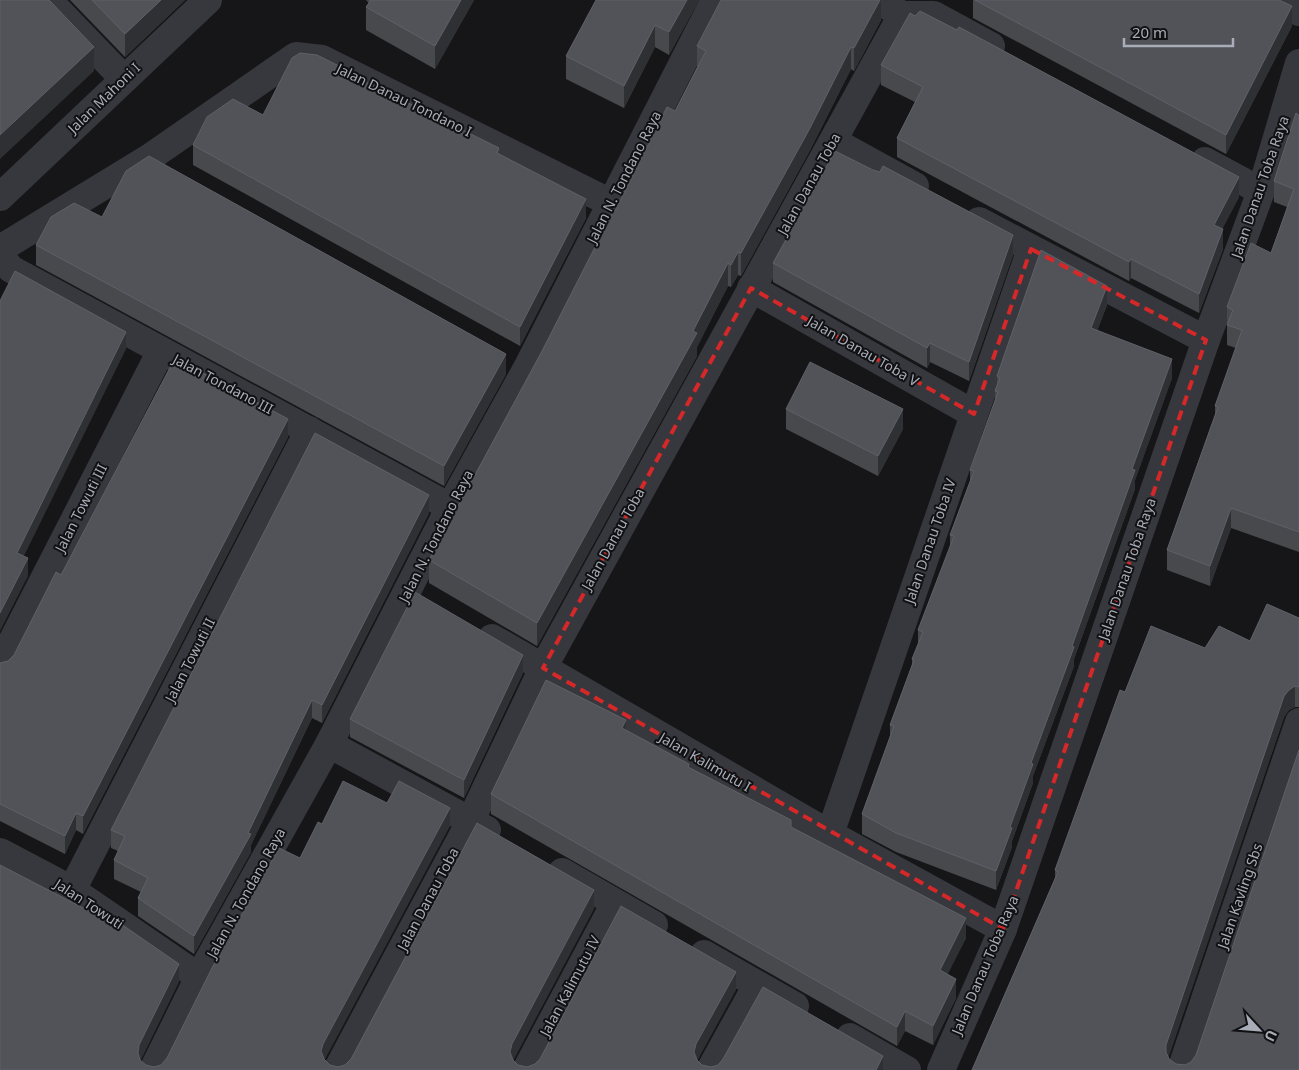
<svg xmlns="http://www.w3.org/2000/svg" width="1299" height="1070" font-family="'Noto Sans',sans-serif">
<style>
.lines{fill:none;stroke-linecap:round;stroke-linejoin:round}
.minor{stroke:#37383d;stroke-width:28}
.wall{fill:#47494d}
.shaded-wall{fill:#2f3033}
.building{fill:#525359;stroke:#5f6168}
.marked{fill:none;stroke:#d62828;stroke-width:4;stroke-dasharray:10 6;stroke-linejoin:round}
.labels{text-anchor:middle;stroke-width:4;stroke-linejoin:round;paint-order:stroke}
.street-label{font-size:14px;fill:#a8adb8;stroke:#111113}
</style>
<rect width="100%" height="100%" fill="#161618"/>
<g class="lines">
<g class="minor">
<path d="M48,0L124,79"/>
<path d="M878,0L902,15"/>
<path d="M1275,0L1299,12"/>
<path d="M902,15H934L991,46"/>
<path d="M833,141L915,186"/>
<path d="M1205,161L1261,191"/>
<path d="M0,197L208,0"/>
<path d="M979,221L1206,340"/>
<path d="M0,249L149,158L296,56L322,59L611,203"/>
<path d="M0,256L11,269L450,507"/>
<path d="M751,288L974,414"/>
<path d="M492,638L830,834L1003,929"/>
<path d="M0,665L161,351"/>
<path d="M329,744L487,830"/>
<path d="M830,834L1031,249"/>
<path d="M0,852L72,890L199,977"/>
<path d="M562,872L654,925"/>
<path d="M72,890L309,430"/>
<path d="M704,954L795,1006"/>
<path d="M850,1037L907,1070"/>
<path d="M153,1070L199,977L329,744L450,507L527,368L715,0"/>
<path d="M337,1070L471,820L543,668L902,15"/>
<path d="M526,1070L615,903"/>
<path d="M710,1070L757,985"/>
<path d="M941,1070L1003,929L1206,340L1261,191L1299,63"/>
<path d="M1181,1070L1299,722"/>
</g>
</g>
<g class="wall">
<path d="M70,0H185L125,57Z"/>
<path d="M366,0H474L435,69L366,30V7L369,3Z"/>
<path d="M699,0L669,55L655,47L624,108L566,79V56Z"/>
<path d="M881,0V20L854,71L851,69L809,152L741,276L738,275L731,287L728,286L697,347V356L537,646L429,583V560L541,353L615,211L675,111L697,67V46Z"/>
<path d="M973,0H1279L1292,26L1226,154L973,18Z"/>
<path d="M915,16L1239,197L1222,229L1223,249L1199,313L1131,278L1129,281L897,157V138L915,102L881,85V65Z"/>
<path d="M357,78L499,154L586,218L520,346L193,165V145L263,115Z"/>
<path d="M1299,115V552L1231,528L1210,586L1167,570V550L1215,415V406L1236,348L1227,345V307L1271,253L1287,207L1274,202V181Z"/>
<path d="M102,217L506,374L444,486L36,265V245Z"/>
<path d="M1013,255L969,381L930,362L927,368L773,282V263Z"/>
<path d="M1107,305L1097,331L1172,378L1135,480V489L1074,659V666L1033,776V783L1012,841V847L996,890L896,852L862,834V814L890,737V725L912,666V659L918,644V630L950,547V535L970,482V470L995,402V391L997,384V376Z"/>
<path d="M786,409L903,429L878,476L786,429Z"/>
<path d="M288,437L83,834L76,830L65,854L0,821V663L8,661L14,655L61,575Z"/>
<path d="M429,513L322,723L312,718L251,845V852L194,954L138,916V898L141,892L114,879V860L118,851L111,848V830Z"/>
<path d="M1299,618V707H1295L1289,710L1284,717L1168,1058L1176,1064L1299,1070H972L1055,878V870L1125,692L1205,648L1250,641Z"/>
<path d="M523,673L464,798L350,737V719Z"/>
<path d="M626,731L791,828L966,938L947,974L956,998L933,1045L905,1031L897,1046L491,814V794Z"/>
</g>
<g class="shaded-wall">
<path d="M161,0H185L125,57V34Z"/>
<path d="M461,0H474L435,69V46Z"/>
<path d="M687,0H699L669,55V32Z"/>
<path d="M880,0H881V20L854,71V48Z"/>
<path d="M1292,6V26L1226,154V135Z"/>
<path d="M655,25V47L624,108V86Z"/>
<path d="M94,47V71L0,159V135Z"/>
<path d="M851,47V69L809,152L741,276V253Z"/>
<path d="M1239,177V197L1214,245V225Z"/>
<path d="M586,199V218L520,346V327Z"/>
<path d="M1223,229V249L1199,313V294Z"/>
<path d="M1013,235V255L969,381V362Z"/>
<path d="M738,252V275L731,287V265Z"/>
<path d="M1131,259V278L1129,281V262Z"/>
<path d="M728,263V286L697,347V356L537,646V623L693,331Z"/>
<path d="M1107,286V305L1091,347V328Z"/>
<path d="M126,332V349L17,570V553Z"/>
<path d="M930,343V362L927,368V348Z"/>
<path d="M506,354V374L444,486V466Z"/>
<path d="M1172,359V378L1135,480V489L1074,659V666L1033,776V783L1012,841V847L996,890V871L1031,763L1072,646L1132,469Z"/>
<path d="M903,409V429L878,476V456Z"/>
<path d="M288,419V437L83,834V816Z"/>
<path d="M429,495V513L322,723V705Z"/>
<path d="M1231,508V528L1210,586V566Z"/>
<path d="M28,558V576L0,631V613Z"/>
<path d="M523,655V673L464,798V780Z"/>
<path d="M1295,686V707L1289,710L1284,717L1166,1065V1045L1284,696L1289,690Z"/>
<path d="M312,700V718L251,845V852L194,954V936L248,833Z"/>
<path d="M626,720V739L622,728Z"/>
<path d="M450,808V826L323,1063L321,1051L323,1044Z"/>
<path d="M76,813V830L65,854V836Z"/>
<path d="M594,890V909L512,1063L510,1052L512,1044Z"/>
<path d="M966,918V938L940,990V970Z"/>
<path d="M179,964V982L139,1064L138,1053L139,1045Z"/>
<path d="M736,972V990L696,1063L694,1052L696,1044Z"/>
<path d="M956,979V998L933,1045V1026Z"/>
<path d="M905,1011V1031L897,1046V1027Z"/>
<path d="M883,1056V1070H876Z"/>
</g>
<g class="building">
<path d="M0,0H49L94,47L0,135Z"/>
<path d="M92,0H161L125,34Z"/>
<path d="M371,0H461L435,46L366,7Z"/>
<path d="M596,0H687L669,32L655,25L624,86L566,56Z"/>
<path d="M721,0H880L854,48L851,47L809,130L741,253L738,252L731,265L728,263L693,331L697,333L537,623L429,560L541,353L614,210L615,211L667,107L675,111L706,51L697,46Z"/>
<path d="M975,0H1279L1292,6L1226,135Z"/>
<path d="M920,11L957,30L959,27L1239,177L1214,225L1223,229L1199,294L1131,259L1129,262L897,138L923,87L881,65L910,13L915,16Z"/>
<path d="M300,53L317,55L357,75L356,77L499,148L497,153L586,199L520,327L193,145L207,117L233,99L263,115L292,58Z"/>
<path d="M1296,113L1299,115V532L1231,508L1210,566L1167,550L1218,407L1215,406L1242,330L1227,325L1233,310L1227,307L1251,243L1271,253L1294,189L1274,181Z"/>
<path d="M835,151L873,170L880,172L883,166L1013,235L969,362L930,343L927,348L773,263Z"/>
<path d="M149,156L506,354L444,466L36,245L51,217L74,203L102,217L126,171Z"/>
<path d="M1041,250L1107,286L1091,328L1172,359L1132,469L1135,470L1072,646L1074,647L1031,763L1033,764L1010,827L1012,828L996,871L896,833L862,814L894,726L890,725L914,660L912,659L923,632L918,630L954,536L950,535L974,471L970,470L998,392L995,391L1000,378L997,376Z"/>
<path d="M15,271L126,332L17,553L28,558L0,613V301Z"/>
<path d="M175,358L288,419L83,816L76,813L65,836L0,804V663L8,661L14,655L56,572L61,575Z"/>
<path d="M810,362L903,409L878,456L786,409Z"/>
<path d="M315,433L429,495L322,705L312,700L248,833L251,834L194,936L138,898L148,878L114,860L125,836L111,830Z"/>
<path d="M415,592L523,655L464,780L350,719Z"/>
<path d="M1267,604L1299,618V687L1295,686L1289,690L1284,696L1166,1045V1052L1169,1059L1176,1064L1185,1065L1191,1062L1196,1055L1299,750V1070H972L1058,872L1055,870L1120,690L1125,692L1151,626L1205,648L1219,626L1250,641Z"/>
<path d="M546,680L626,720L622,728L689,764L688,767L791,820V827L966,918L940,970L956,979L933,1026L905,1011L897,1027L491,794Z"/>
<path d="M343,781L387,803L399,781L450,808L323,1044L321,1051L324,1059L330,1065L338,1067L345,1065L351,1059L477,823L594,890L512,1044L510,1052L513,1060L518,1065L527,1067L535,1064L540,1059L621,906L736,972L696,1044L694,1052L697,1060L702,1065L711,1067L718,1065L723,1059L763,987L883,1056L876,1070H0V865L89,911L90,909L124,926L179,964L139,1045L138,1053L140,1060L146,1065L154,1067L161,1065L167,1058L213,966L279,848L300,858L318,822L322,824Z"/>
</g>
<path class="marked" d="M1031,249L1206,340L1003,929L543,668L751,288L974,414Z"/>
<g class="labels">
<g class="street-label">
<text transform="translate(104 98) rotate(-44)" y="5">Jalan Mahoni I</text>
<text transform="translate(404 100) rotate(26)" y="5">Jalan Danau Tondano I</text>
<text transform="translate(624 177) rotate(-63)" y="5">Jalan N. Tondano Raya</text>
<text transform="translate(809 184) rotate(-61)" y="5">Jalan Danau Toba</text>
<text transform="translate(1260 187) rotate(-71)" y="5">Jalan Danau Toba Raya</text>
<text transform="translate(863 351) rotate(30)" y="5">Jalan Danau Toba V</text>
<text transform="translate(223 384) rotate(28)" y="5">Jalan Tondano III</text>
<text transform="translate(81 508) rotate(-63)" y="5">Jalan Towuti III</text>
<text transform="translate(436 536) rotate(-63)" y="5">Jalan N. Tondano Raya</text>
<text transform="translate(613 539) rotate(-61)" y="5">Jalan Danau Toba</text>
<text transform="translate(930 541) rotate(-71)" y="5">Jalan Danau Toba IV</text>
<text transform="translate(1127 569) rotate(-71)" y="5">Jalan Danau Toba Raya</text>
<text transform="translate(190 660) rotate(-63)" y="5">Jalan Towuti II</text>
<text transform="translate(705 762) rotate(30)" y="5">Jalan Kalimutu I</text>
<text transform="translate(246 893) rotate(-61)" y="5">Jalan N. Tondano Raya</text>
<text transform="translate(1240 896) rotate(-71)" y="5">Jalan Kavling Sbs</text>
<text transform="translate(428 899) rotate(-62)" y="5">Jalan Danau Toba</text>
<text transform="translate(89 904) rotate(33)" y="5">Jalan Towuti</text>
<text transform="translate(985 965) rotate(-67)" y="5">Jalan Danau Toba Raya</text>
<text transform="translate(570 986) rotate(-62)" y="5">Jalan Kalimutu IV</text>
</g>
</g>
<g transform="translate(1259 1030) rotate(116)" stroke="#111113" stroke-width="4" paint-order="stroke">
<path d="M0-4L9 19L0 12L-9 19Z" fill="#a8adb8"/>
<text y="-8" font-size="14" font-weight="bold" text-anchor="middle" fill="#a8adb8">U</text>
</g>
<path d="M1124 38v8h109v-8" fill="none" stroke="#a8adb8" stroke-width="2.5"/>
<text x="1132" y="38" font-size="15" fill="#a8adb8" stroke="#111113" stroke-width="4" paint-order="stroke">20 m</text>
</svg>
